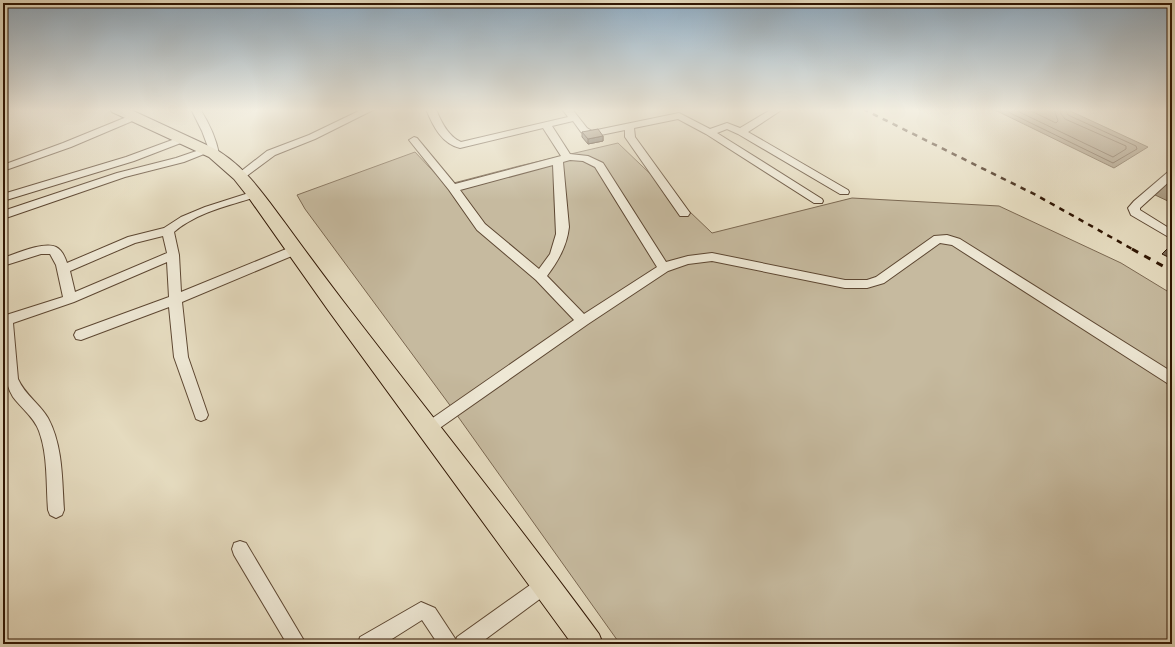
<svg xmlns="http://www.w3.org/2000/svg" width="1175" height="647" font-family="'IM FELL Double Pica',serif">
<style>
.green{fill:#c6ba9f;stroke:#7b6851}
.water{fill:#a7987f;stroke:#77644d}
.lines{fill:none;stroke-linecap:round;stroke-linejoin:round}
.shore{stroke:#6c5741;stroke-width:1}
.street-casing{stroke:#5d4732;stroke-width:2}
.primary-casing{stroke:#301603;stroke-width:2}
.street{fill:#eee8d5;fill-rule:evenodd}
.primary{fill:#e5dbbf;fill-rule:evenodd}
.rail-far1{stroke:#301603;stroke-width:2.5;stroke-dasharray:5.5 5.5;stroke-linecap:butt}
.rail{stroke:#301603;stroke-width:3;stroke-dasharray:7 7;stroke-linecap:butt}
.wall{fill:#7a6b57;stroke:#301603}
.shaded-wall{fill:#635747;stroke:#301603}
.building{fill:#8e7c65;stroke:#301603}
</style>
<rect width="100%" height="100%" fill="#e5dbbf"/>
<filter id="stains"><feTurbulence type="fractalNoise" baseFrequency=".005" numOctaves="4"/><feColorMatrix values="0 0 0 0 .2 0 0 0 0 .09 0 0 0 0 .02 0 0 0 .5 -.17"/></filter>
<radialGradient id="worn" r=".72"><stop offset=".6" stop-color="#630" stop-opacity="0"/><stop offset="1" stop-color="#630" stop-opacity=".3"/></radialGradient>
<path class="green" d="M618,143L712,233L852,198L999,206L1121,263L1172,294V644H620L449,404L305,209L297,195L415,152L446,185L519,166Z"/>
<g class="water">
<path d="M993,109H1066L1148,147L1114,168Z"/>
<path d="M1172,178V203L1153,194Z"/>
</g>
<g class="lines">
<g class="shore">
<path d="M1002,109L1113,163L1137,149L1136,146L1068,115L1065,109"/>
<path d="M1013,109L1113,157L1126,149V146L1065,119L1061,114L1060,109"/>
<path d="M1027,109L1056,123L1058,121L1054,109"/>
</g>
<g class="street-casing">
<g id="street">
<path d="M191,109H200C209,123 216,138 219,154L218,156H210L209,152L184,162L125,177L3,219V211L117,173L176,158L208,147L202,131Z"/>
<path d="M363,109H375L315,139L275,155L244,178H236L235,176L267,151L309,135Z"/>
<path d="M426,109H436C441,122 448,136 461,142L568,117L562,109H572L587,128L592,131L679,113L710,129L727,123L740,128L772,109H783L748,132L848,190L849,192L848,194H840L738,134L727,129L717,133L822,199L823,201L822,203H814L706,134L678,119L634,128L635,137L690,213L688,216H680L625,137V130L591,137L581,132L573,121L552,126L570,154L588,156L603,163L666,262L688,256L712,253L845,280H867L876,277L934,236L947,235L960,239L1172,372V385L1167,383L952,245L940,243L884,283L867,288H845L712,261L688,264L668,271L588,324L434,432L429,434L424,432L422,428L424,424L574,320L536,280L477,230L449,190L409,140L414,137L417,138L455,184L561,156L543,128L460,148C442,144 433,126 426,109ZM570,160L583,161L595,167L657,267L584,314L547,276C558,261 567,246 569,227L563,162ZM553,165L556,234L550,254L539,269L485,224L460,190Z"/>
<path d="M134,114L137,115L139,117L137,119L71,147L3,171V165L63,143Z"/>
<path d="M183,136L188,139L186,141L134,161L3,201V194L126,157Z"/>
<path d="M1172,171V179L1140,208V210L1172,230V239L1131,215L1128,208L1134,201L1168,172Z"/>
<path d="M255,191L260,194L259,196C231,205 197,212 174,232L179,255L181,292L291,247H299L301,250L299,253L182,302L188,357L208,415L206,419L201,421L196,419L174,357L169,307L81,340L76,339L74,335L76,331L169,297L167,262L74,302L13,323L18,379C25,395 40,404 48,418C63,446 62,480 64,510L62,515L56,518L50,515L48,510C46,484 48,455 39,431C34,417 21,408 13,397C0,375 3,342 3,316L63,297L56,265L50,254H41L3,266V258C15,254 44,241 56,247C62,250 65,257 67,263L128,237L164,228L181,217L205,207ZM163,236L167,253L75,292L70,271L135,243Z"/>
<path d="M240,541L246,543L306,644H287L234,555L232,549L234,543Z"/>
<path d="M546,575L552,578L555,584L552,590L479,644H438L422,620L384,644H358L360,637L421,602L435,608L456,640L457,637L540,578Z"/>
</g>
</g>
<g class="primary-casing">
<path id="primary" d="M110,109H129L211,147C243,163 264,195 285,223C304,249 323,275 343,301C428,412 516,521 599,634L603,644H572L328,310L249,198L234,179L209,157L112,112Z"/>
</g>
<use href="#street" class="street"/>
<use href="#primary" class="primary"/>
<path class="rail-far1" d="M863,109L1036,195L1134,250"/>
<path class="rail" d="M1132,249L1172,271"/>
</g>
<g class="wall">
<path d="M582,132L603,136V141L588,144L582,137Z"/>
<path d="M1172,244V259L1162,254Z"/>
</g>
<path class="shaded-wall" d="M603,136V141L588,144V139Z"/>
<g class="building">
<path d="M598,129L603,136L588,139L582,132Z"/>
<path d="M1172,244V248L1169,247Z"/>
</g>
<linearGradient id="sky" x2="0" y2="1"><stop stop-color="#8ea9be"/><stop offset="0.55" stop-color="#f3efe2"/><stop offset="1" stop-color="#f3efe2" stop-opacity="0"/></linearGradient>
<rect width="1175" height="200" fill="url(#sky)"/>
<rect width="1175" height="647" fill="none" stroke="#e5dbbf" stroke-width="16"/>
<rect x="4" y="4" width="1167" height="639" fill="none" stroke="#301603" stroke-width="2"/>
<rect x="8" y="8" width="1159" height="631" fill="none" stroke="#301603"/>
<rect width="100%" height="100%" filter="url(#stains)"/>
<rect width="100%" height="100%" fill="url(#worn)"/>
</svg>
